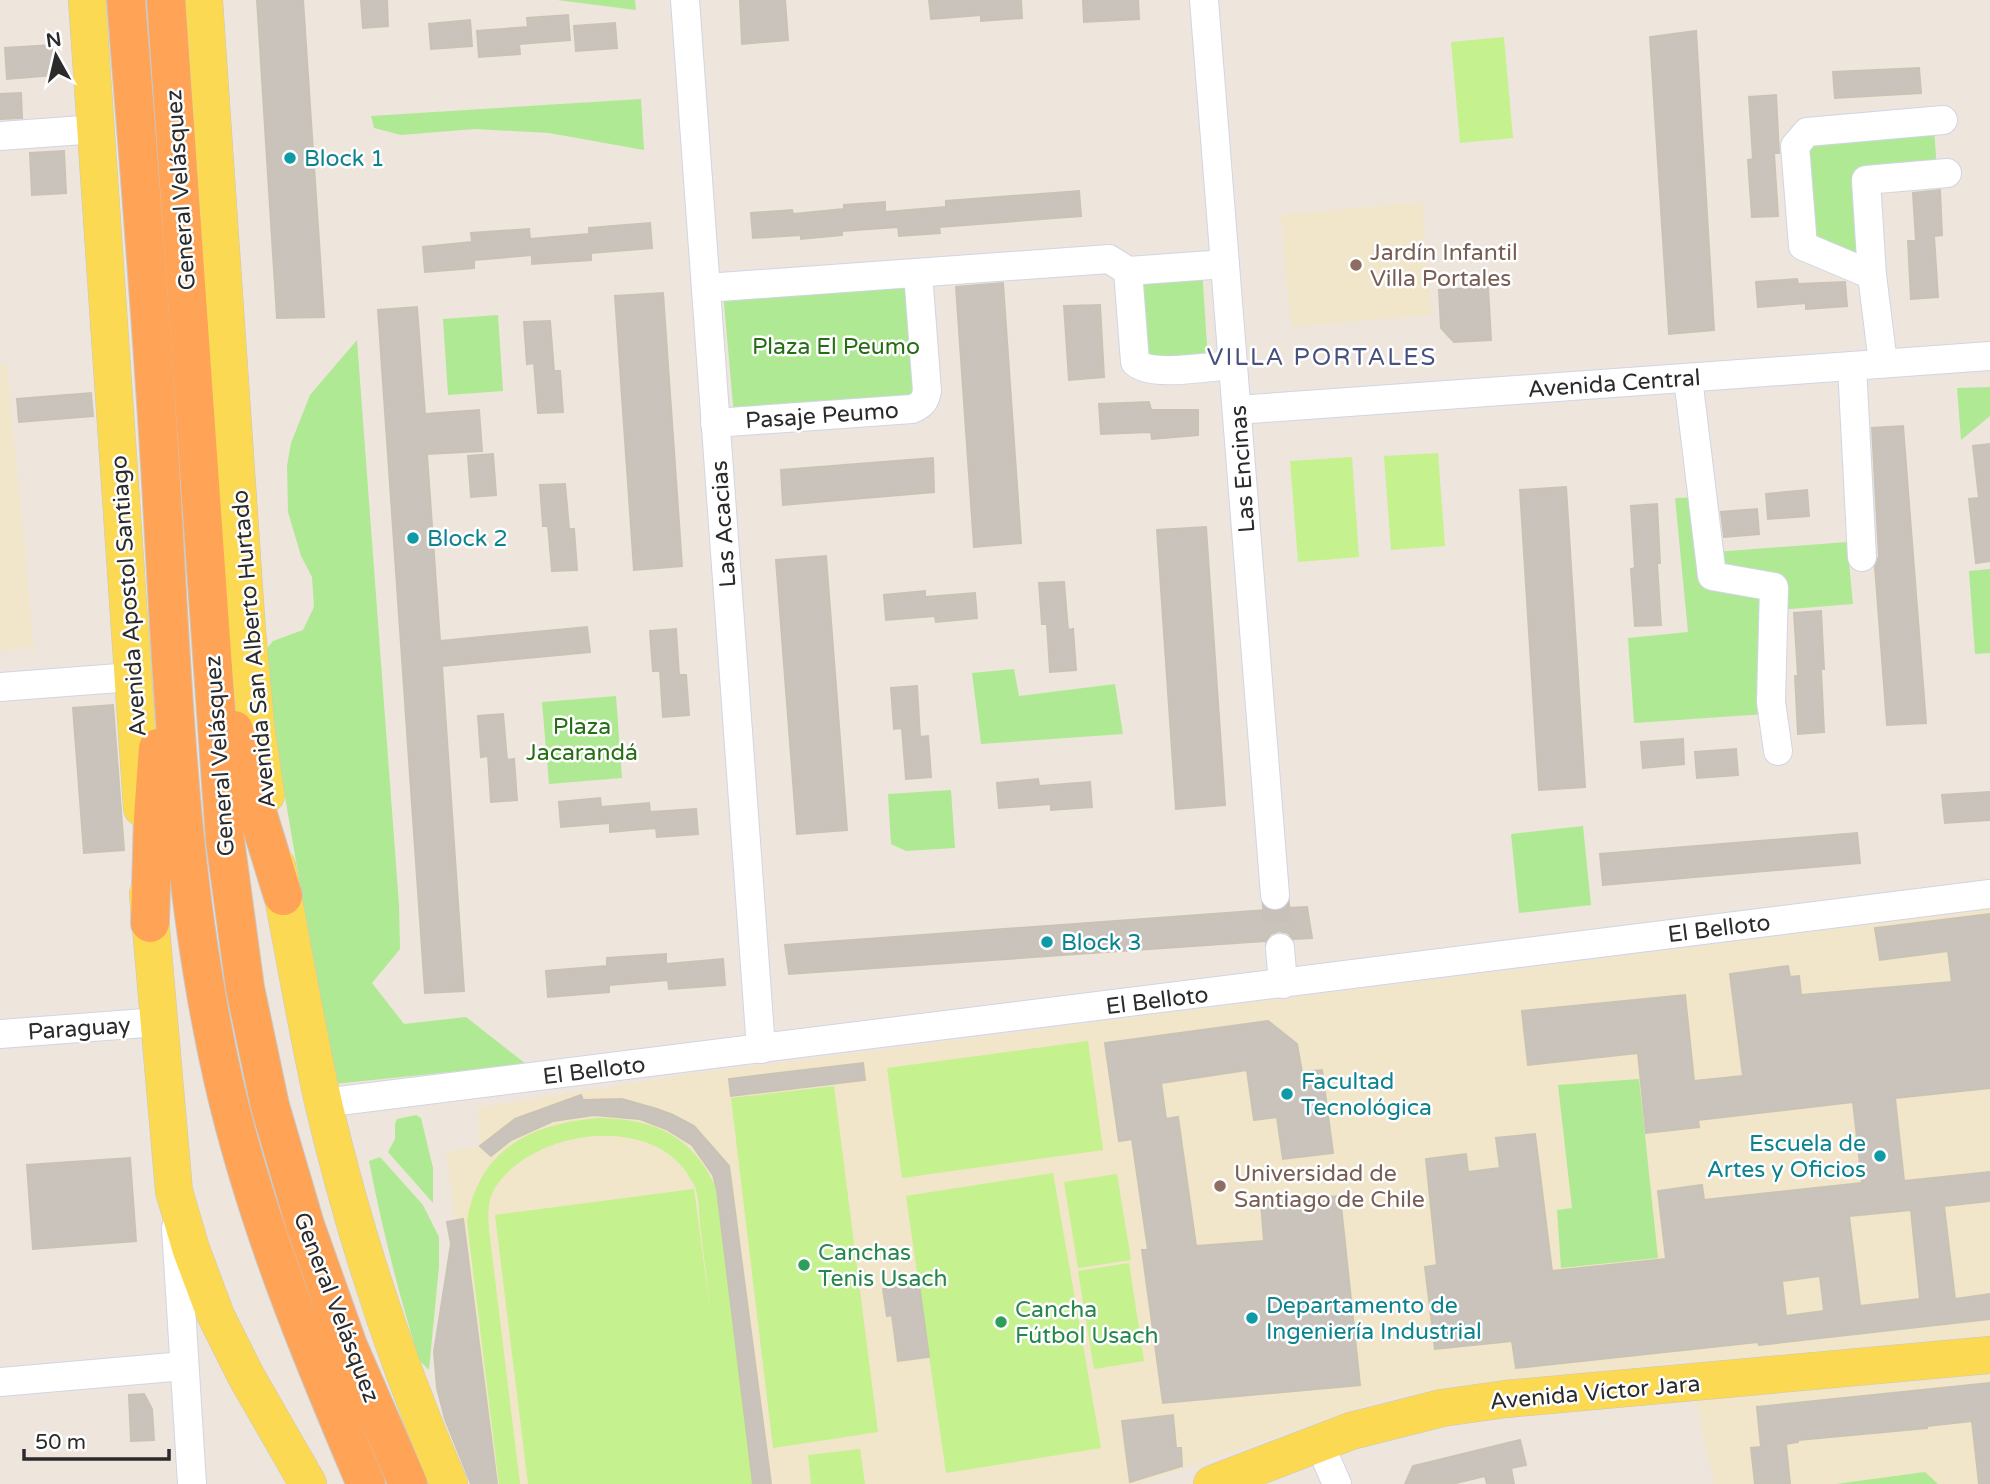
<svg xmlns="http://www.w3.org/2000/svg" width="1990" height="1484" font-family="'Varela Round',sans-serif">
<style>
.education{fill:#f1e5ca}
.green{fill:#afe994}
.pitch{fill:#c5f18f}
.building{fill:#c9c3bb;stroke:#c9c3b5;stroke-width:2;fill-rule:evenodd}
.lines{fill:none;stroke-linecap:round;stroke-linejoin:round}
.minor-tunnel{stroke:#c7c1b9;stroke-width:28;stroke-dasharray:28 14;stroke-linecap:butt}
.minor-casing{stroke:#d1d4e5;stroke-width:30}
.major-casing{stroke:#c8c8c8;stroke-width:38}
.highway-casing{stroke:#c8c8c8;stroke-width:40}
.minor{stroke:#fff;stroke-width:28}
.major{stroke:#fbd953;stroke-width:37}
.highway{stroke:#ffa356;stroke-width:38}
.culture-dot{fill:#0f9aa8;stroke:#fff;stroke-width:2.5}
.education-dot{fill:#8d6e63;stroke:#fff;stroke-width:2.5}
.leisure-dot{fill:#2e9e5b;stroke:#fff;stroke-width:2.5}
.labels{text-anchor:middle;stroke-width:5;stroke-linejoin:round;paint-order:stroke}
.culture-label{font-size:23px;fill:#0d838f;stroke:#fff;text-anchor:start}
.street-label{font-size:23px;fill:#2b2b2b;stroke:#fff}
.education-label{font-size:23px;fill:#785e54;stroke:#fff;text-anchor:start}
.park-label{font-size:23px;fill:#256e14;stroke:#fff}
.leisure-label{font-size:23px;fill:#27864d;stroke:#fff;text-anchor:start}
.neighbourhood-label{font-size:24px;letter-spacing:2px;fill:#47507f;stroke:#fff}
</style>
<rect width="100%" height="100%" fill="#eee6dc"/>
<g class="education">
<path d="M1422,202L1432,315L1291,327L1281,215Z"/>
<path d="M7,365L34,648L0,650V366Z"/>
<path d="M1990,909V1484H1714L1688,1361L1391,1397L1139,1484H471L447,1428L437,1388L434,1352L451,1244L447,1222L455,1220L446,1152L480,1146L478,1108L696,1073Z"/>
</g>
<g class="green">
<path d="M557,0H635L636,10Z"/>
<path d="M641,99L644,150L549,133L475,129L401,135L374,128L371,116Z"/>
<path d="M1934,128L1937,171L1858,178L1859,257L1810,241L1800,151L1813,138Z"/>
<path d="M1202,269L1208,360H1139L1133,276Z"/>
<path d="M905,280L922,390L913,403L734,416L723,292Z"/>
<path d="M498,315L503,391L448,395L443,319Z"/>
<path d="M357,340L399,905L400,949L372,983L404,1024L466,1017L526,1064L334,1084L261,656L273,641L303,630L314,607L312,577L301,556L288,512L287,466L291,443L310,395Z"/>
<path d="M1990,387V416L1961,440L1957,388Z"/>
<path d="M1707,497L1715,552L1847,542L1853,604L1764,611L1765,714L1634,723L1628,638L1688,632L1675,498Z"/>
<path d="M1990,569V653L1975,654L1969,571Z"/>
<path d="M1014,669L1019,696L1115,684L1123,734L981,744L972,673Z"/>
<path d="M616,696L622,778L549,784L542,702Z"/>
<path d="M951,790L955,848L906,851L891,844L888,794Z"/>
<path d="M1583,826L1591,905L1519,913L1511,834Z"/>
<path d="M1639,1079L1658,1258L1561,1268L1557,1210L1572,1208L1558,1085Z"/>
<path d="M416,1115L421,1118L433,1168V1203L388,1152L395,1139V1124L397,1119Z"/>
<path d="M380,1157L423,1205L439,1237V1266L429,1370L419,1360C399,1294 382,1229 369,1161Z"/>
<path d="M1925,1472L1938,1484H1836Z"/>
</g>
<g class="pitch">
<path d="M1504,37L1513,138L1460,143L1451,42Z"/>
<path d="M1438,453L1445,546L1391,550L1384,456Z"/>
<path d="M1352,457L1359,557L1298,562L1290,461Z"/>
<path d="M1088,1041L1103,1150L902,1178L887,1068Z"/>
<path d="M834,1086L878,1432L773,1448L731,1098Z"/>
<path d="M600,1118C656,1119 694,1137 717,1190L753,1484H528L495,1215L694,1189L712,1325C708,1291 704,1257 700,1224C699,1212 699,1197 695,1187C693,1182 689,1177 687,1173C647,1113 530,1131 495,1188C487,1201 488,1215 489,1230L520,1484H499L467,1222C478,1149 532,1123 600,1118Z"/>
<path d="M1053,1173L1101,1448L946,1473L906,1196Z"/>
<path d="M1117,1174L1131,1260L1078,1268L1064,1182Z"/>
<path d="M1129,1263L1144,1361L1094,1369L1078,1271Z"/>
<path d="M860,1449L865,1484H811L808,1455Z"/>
</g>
<g class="building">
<path d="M257,0H303L324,317L277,318Z"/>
<path d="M361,0H387L388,26L363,28Z"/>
<path d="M740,0H785L788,40L742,44Z"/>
<path d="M929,0H1021L1022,18L981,21V15L931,19Z"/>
<path d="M1083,0H1138L1139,19L1084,22Z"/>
<path d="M568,15L570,40L519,44L520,54L479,57L477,31L528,27L527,18Z"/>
<path d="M470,20L472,46L431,49L429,24Z"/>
<path d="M615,23L617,48L576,51L574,26Z"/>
<path d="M1696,31L1714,330L1669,334L1650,37Z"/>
<path d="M52,45L54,75L7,79L5,48Z"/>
<path d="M1919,68L1921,93L1835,98L1833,72Z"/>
<path d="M21,93L22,118L0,119V94Z"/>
<path d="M1776,95L1779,153H1774L1778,216L1752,217L1748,160L1753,159L1749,97Z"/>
<path d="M64,151L66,193L32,195L30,153Z"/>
<path d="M1940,190L1942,235L1934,236L1938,297L1911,299L1908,241H1916L1913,193Z"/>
<path d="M1079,191L1081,216L939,227L940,233L899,236L898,227L842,231V235L801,239V235L753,238L751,213L792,210L793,214L844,209V205L885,202V212L946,207V201Z"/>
<path d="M650,223L652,248L591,253V260L532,264V255L474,260V268L425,272L423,247L472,242L471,233L529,229L530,239L589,234V228Z"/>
<path d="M1797,279L1798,284L1845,282L1847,306L1806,309V303L1758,307L1756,282Z"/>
<path d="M1003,283L1021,543L974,547L956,287Z"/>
<path d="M1488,287L1491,340L1454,342L1441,328L1439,290Z"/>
<path d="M663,293L682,566L634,570L615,296Z"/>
<path d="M1100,305L1104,377L1069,380L1064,306Z"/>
<path d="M417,307L425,414L479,410L482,451L427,454L440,641L587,627L590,652L442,666L464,991L425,993L378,310Z"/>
<path d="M550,321L554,371H560L563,412L538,413L534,363L527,364L524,322Z"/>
<path d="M91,393L93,416L19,422L17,399Z"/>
<path d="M1149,402L1151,410H1198V435L1152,439L1151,432L1101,434L1099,404Z"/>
<path d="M1903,426L1926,723L1887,725L1875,567L1879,556L1872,428Z"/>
<path d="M1990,444V561L1976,563L1969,499L1979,498L1973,446Z"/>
<path d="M493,454L496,495L471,497L468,456Z"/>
<path d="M933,458L934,492L783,505L781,470Z"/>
<path d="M565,484L569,529H574L577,570L552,571L548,526H543L540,485Z"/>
<path d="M1566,487L1585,787L1539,790L1520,490Z"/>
<path d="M1807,490L1809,516L1768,519L1766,494Z"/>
<path d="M1657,504L1660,563H1657L1661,625L1635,626L1631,569L1635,568L1631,506Z"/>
<path d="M1757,509L1759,534L1724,537L1721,512Z"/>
<path d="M1206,527L1225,805L1176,809L1157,530Z"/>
<path d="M826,556L847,830L797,834L776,560Z"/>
<path d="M1064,582L1068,630L1073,629L1076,670L1050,672L1047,624H1042L1039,583Z"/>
<path d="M925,591V597L975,593L977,618L936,622L935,616L886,620L884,595Z"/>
<path d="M1821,611L1824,669H1821L1824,732L1798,734L1795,676H1798L1794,613Z"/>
<path d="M676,629L679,675H686L689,715L663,717L660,671H653L650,631Z"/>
<path d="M917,686L920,737L928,736L931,777L906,779L902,728L894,729L891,688Z"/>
<path d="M113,705L124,850L84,853L73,708Z"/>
<path d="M503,714L507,760L514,759L517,800L491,802L488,756L481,757L478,716Z"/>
<path d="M1683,739L1684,764L1643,768L1641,742Z"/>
<path d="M1736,749L1738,775L1697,778L1695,752Z"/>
<path d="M1038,779L1039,786L1090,782L1092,807L1051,810V804L999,808L997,783Z"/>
<path d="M1990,792V820L1945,823L1942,795Z"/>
<path d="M600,798L601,807L649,803L650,812L696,809L698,834L657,837L656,828L610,832V823L561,827L559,802Z"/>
<path d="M1857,833L1860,863L1603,885L1600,854Z"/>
<path d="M1307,907L1312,938L1294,939L1288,933L1279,931L1271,934L1265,941L789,974L785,945L1267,910L1276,912L1285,908Z"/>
<path d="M1990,914V1088L1895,1098L1904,1181L1990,1172V1201L1944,1206L1955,1299L1990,1294V1319L1759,1345L1758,1342L1516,1368L1512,1341L1435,1349L1425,1267L1437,1265L1426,1159L1466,1154L1468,1172L1500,1168L1496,1138L1535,1134L1552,1271L1666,1259L1658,1191L1702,1185L1704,1200L1862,1183L1853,1102L1698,1120L1699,1127L1646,1133L1638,1053L1528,1065L1522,1011L1685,995L1694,1081L1743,1076L1730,974L1788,966L1790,977L1799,976L1801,995L1952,982L1948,951L1880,960L1875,928ZM1911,1210L1920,1299L1860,1306L1849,1216ZM1820,1276L1824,1311L1786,1316L1782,1281Z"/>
<path d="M666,954V964L723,959L725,985L669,989L668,980L609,985V992L548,997L546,971L607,966V958Z"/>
<path d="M1268,1021L1297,1044L1302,1072L1322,1070L1333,1153L1283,1159L1277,1117L1254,1120L1247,1070L1161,1083L1166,1119L1178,1117L1196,1246L1264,1241L1261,1202L1340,1196L1360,1385L1163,1403L1142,1250H1148L1132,1139L1119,1141L1105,1043Z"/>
<path d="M863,1063L865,1080L731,1096L729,1079Z"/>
<path d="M581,1095L583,1100L622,1099L657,1109L673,1115L694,1126L729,1166L771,1484H753L717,1190L713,1175L692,1145L666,1129L640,1119L594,1115L553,1121L511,1140L491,1156L480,1146L515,1119Z"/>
<path d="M130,1158L136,1241L33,1249L27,1165Z"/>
<path d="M463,1219L497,1484H471L445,1419L437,1388L434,1352L451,1244L447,1222Z"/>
<path d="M919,1284L929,1357L898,1361L892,1315L887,1316L883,1289Z"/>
<path d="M1990,1383V1484H1979L1972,1421L1927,1426V1428L1798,1440V1442L1786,1444L1790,1484H1755L1751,1448L1761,1447L1757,1407Z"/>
<path d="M144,1394L152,1409L154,1440L131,1441L129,1395Z"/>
<path d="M1173,1415L1176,1448H1181L1182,1466L1130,1482L1122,1421Z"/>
<path d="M1520,1440L1526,1465L1511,1468L1514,1484H1487L1485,1476L1452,1484H1405L1413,1466Z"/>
</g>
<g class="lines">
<path class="minor-tunnel" d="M1275,895L1280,948"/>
<g class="minor-casing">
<g id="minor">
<path d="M685,0L761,1049"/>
<path d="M1204,0L1275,895"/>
<path d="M0,136L96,129"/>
<path d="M1128,271L1135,362C1151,378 1210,366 1233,365"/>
<path d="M1872,275L1803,246L1795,146L1807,132L1943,120"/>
<path d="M706,288L1109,259L1128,271L1225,264"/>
<path d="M1883,363L1872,275L1866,180L1947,173"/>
<path d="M1852,366L1862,557"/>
<path d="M1688,378L1712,576L1774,587L1771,702L1778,751"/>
<path d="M1237,410L1990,356"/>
<path d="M715,423L912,409C922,405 925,401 927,391L918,273"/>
<path d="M0,687L132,677"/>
<path d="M1280,948L1283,984"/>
<path d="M0,1034L158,1022"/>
<path d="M323,1103L1990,894"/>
<path d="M176,1228L192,1484"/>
<path d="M0,1382L184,1366"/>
<path d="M1319,1443L1337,1484"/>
</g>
</g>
<g class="major-casing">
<g id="major">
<path d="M87,0L142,808"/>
<path d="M204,0L247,631L256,727L266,795"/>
<path d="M277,866C293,946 306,1027 324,1106C355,1236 396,1362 449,1484"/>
<path d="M148,894L174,1191L191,1249L216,1316L246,1376L308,1484"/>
<path d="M1212,1484L1351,1431L1442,1408L1506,1399L1990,1355"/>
</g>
</g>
<g class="highway-casing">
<g id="highway">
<path d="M126,0C139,167 153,334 162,501C173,696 180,892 224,1083C256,1222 310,1353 366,1484"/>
<path d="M166,0L225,840L245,988L270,1106L305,1225L348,1346L408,1484"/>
<path d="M234,730L254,802L283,896"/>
<path d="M150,923L153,817L158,748"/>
</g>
</g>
<use href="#minor" class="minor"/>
<use href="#major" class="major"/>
<use href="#highway" class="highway"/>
</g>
<g class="culture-dot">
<circle cx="290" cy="158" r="7"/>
<circle cx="413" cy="538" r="7"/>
<circle cx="1047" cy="942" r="7"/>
<circle cx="1287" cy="1094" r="7"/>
<circle cx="1880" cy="1156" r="7"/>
<circle cx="1252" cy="1318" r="7"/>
</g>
<g class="education-dot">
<circle cx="1356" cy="265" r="7"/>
<circle cx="1220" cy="1186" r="7"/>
</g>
<g class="leisure-dot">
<circle cx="804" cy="1265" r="7"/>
<circle cx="1001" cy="1322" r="7"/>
</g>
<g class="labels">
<g class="culture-label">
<text x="304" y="166">Block 1</text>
<text x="427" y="546">Block 2</text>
<text x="1061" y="950">Block 3</text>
<text x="1301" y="1089">Facultad<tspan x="1301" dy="26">Tecnológica</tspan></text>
<text x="1866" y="1151" text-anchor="end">Escuela de<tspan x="1866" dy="26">Artes y Oficios</tspan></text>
<text x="1266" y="1313">Departamento de<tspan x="1266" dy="26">Ingeniería Industrial</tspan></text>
</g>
<g class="street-label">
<text transform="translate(180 190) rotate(-94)" y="8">General Velásquez</text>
<text transform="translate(1614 383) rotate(-4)" y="8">Avenida Central</text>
<text transform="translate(822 415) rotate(-4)" y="8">Pasaje Peumo</text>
<text transform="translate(1242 469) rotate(-94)" y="8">Las Encinas</text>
<text transform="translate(723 524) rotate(-94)" y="8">Las Acacias</text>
<text transform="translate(128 596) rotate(-94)" y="8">Avenida Apostol Santiago</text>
<text transform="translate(253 649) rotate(-95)" y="8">Avenida San Alberto Hurtado</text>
<text transform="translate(219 756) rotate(-94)" y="8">General Velásquez</text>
<text transform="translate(1719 928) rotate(-7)" y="8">El Belloto</text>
<text transform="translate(1157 1000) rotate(-7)" y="8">El Belloto</text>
<text transform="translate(79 1028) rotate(-4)" y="8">Paraguay</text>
<text transform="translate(594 1070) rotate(-7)" y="8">El Belloto</text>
<text transform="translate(337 1307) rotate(69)" y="8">General Velásquez</text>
<text transform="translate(1595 1392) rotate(-5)" y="8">Avenida Víctor Jara</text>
</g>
<g class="education-label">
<text x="1370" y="260">Jardín Infantil<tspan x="1370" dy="26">Villa Portales</tspan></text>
<text x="1234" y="1181">Universidad de<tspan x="1234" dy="26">Santiago de Chile</tspan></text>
</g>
<g class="park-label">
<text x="836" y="354">Plaza El Peumo</text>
<text x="582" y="734">Plaza<tspan x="582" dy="26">Jacarandá</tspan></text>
</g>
<g class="leisure-label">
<text x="818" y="1260">Canchas<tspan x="818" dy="26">Tenis Usach</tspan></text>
<text x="1015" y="1317">Cancha<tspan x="1015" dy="26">Fútbol Usach</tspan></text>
</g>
<g class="neighbourhood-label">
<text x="1322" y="365">VILLA PORTALES</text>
</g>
</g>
<g transform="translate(56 56) rotate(352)" stroke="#ffffff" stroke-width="5" paint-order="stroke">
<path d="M0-5L12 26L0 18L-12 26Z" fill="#2b2b2b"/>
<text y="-10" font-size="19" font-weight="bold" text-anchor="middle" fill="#2b2b2b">N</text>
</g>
<path d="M24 1449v10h145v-10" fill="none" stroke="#2b2b2b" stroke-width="3.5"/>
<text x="35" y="1449" font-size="21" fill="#2b2b2b" stroke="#ffffff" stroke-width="5" paint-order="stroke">50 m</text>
</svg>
